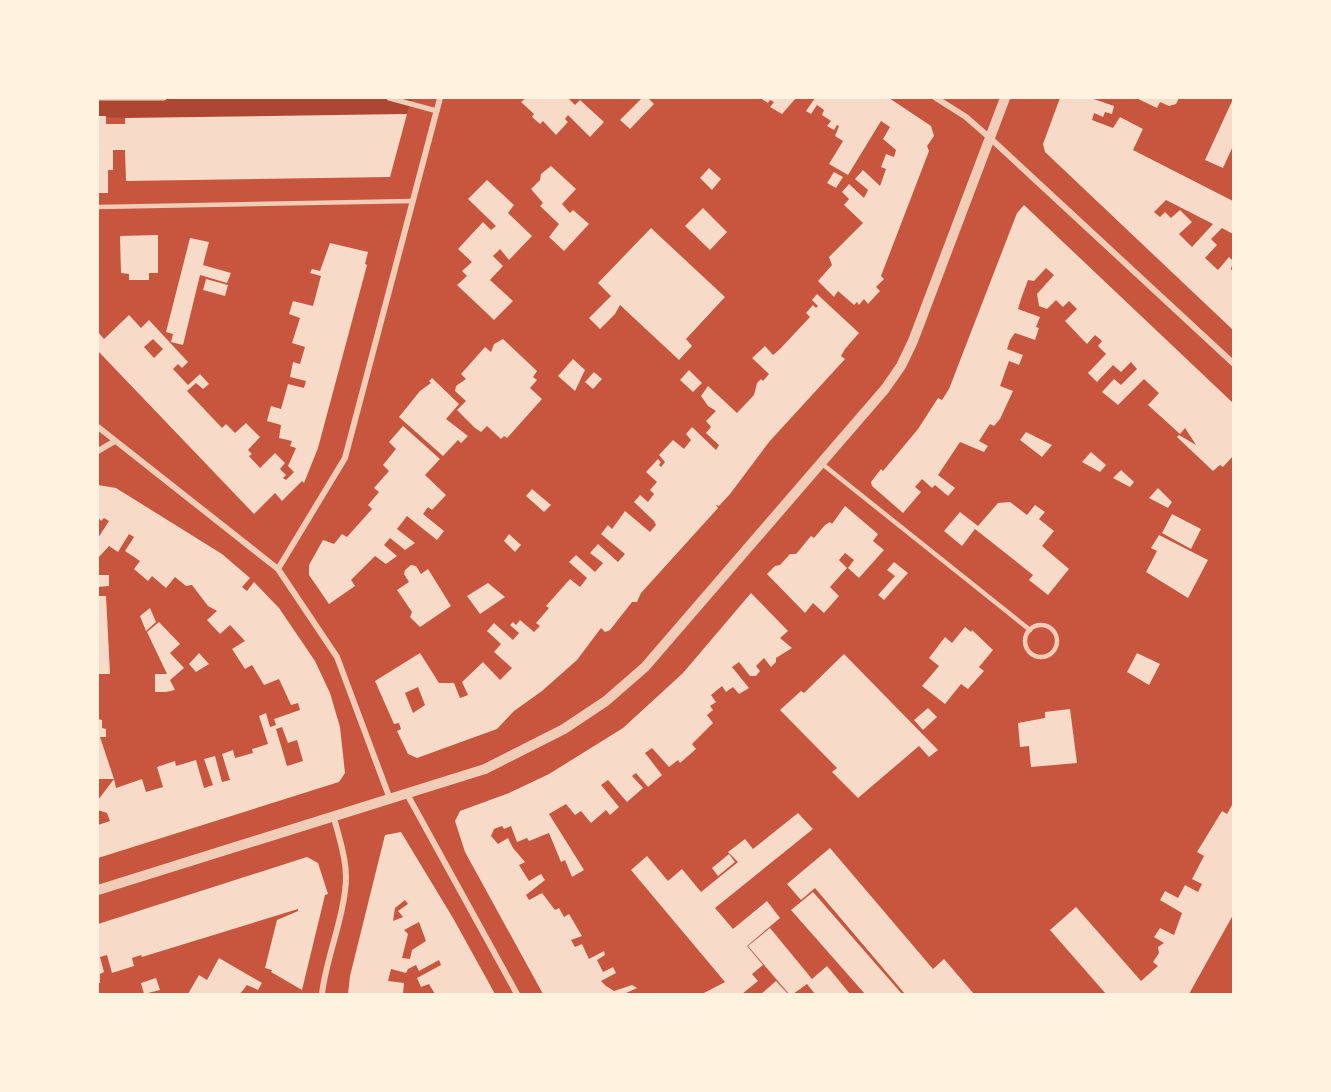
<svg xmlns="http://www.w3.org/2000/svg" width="1331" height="1092" font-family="Mulish,sans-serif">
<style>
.green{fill:#ae4732}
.building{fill:#f7dbc8;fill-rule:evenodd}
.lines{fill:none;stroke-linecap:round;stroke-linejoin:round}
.service{stroke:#f1ccb7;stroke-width:4.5}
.pedestrian{stroke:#f1ccb7;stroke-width:5}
.minor{stroke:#f1ccb7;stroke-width:6}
.tertiary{stroke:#f1ccb7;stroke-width:10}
</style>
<rect width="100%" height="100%" fill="#c8553d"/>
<path class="green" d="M98,98H412L407,114L125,118L98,117Z"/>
<g class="building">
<path d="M526,98H568L575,105L580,100L604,122L590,137L568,115L565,119L568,122L556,135L543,121L540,124L532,117L534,114L521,102Z"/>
<path d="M642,98H648L654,104L630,129L620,120Z"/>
<path d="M760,98H796L782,114L770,107L774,102L770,100L768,103Z"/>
<path d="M815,98H889L931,126L934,136L927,146L929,151L881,276L884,279L876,287L880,291L868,304L864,299L859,305L857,302L854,305L838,291L834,297L818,281L832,265L829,257L863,223L844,205L849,199L842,192L849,184L864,198L868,190L855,179L863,170L880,186L886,169L881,167L886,154L894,157L896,150L883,139L890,127L881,121L848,175L829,164L843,141L835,136L839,126L837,125L834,130L827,126L831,121L822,115L824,110L817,105L811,114L806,111Z"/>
<path d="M1060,98H1091L1114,106L1112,114L1105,112L1103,117L1094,113L1092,120L1113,128L1120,117L1143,129L1133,150L1233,201V234L1222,228L1211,239L1217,245L1205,258L1218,270L1229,257L1233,261L1231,269L1233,272V330L1045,152L1043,144ZM1166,200L1213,224L1192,247L1179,234L1192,222L1180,210L1171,218L1165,212L1160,217L1154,212Z"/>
<path d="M1136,98H1179L1176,104L1169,106L1160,102L1157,108Z"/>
<path d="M1233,99V146L1223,168L1205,160Z"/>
<path d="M407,114L390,177L126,181L125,150H113V170H108V193H98V116H106V124H125V118Z"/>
<path d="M551,166L576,189L562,204L570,213L573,210L589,224L564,251L549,237L559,224L540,206L543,203L531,189L540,180L541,174Z"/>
<path d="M709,168L721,179L712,190L700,178Z"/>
<path d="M834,172L843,177L836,188L827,183Z"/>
<path d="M487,180L514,205L508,213L532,236L509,260L500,249L493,256L503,266L490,280L513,301L494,320L457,285L467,276L462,271L472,262L458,249L483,222L491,230L496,226L468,199Z"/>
<path d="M1024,205L1233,403V456L1223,467L1220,465L1213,471L1177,437L1179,435L1196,445L1185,428L1180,434L1148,405L1159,393L1144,379L1118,405L1102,392L1114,379L1121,385L1137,369L1131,362L1121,372L1113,365L1097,382L1088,373L1106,354L1098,346L1102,341L1095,335L1087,344L1065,321L1077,309L1069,301L1063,307L1056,300L1047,309L1039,306L1037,294L1054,275L1046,268L1034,281L1028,280L1021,299L1018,309L1040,317L1036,327L1039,328L1035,340L1015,333L1010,340L1007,349L1023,355L1019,365L1009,361L1000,386L1013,391L1000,419L994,426L990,424L979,441L988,446L984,452L960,442L938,475L955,488L948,496L935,485L932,488L922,479L915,487L921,492L903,513L872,486L871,482L881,469L883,471L918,429L938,398L942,400L949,389L1017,213Z"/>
<path d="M703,208L727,232L710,250L685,226Z"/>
<path d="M651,228L725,297L686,339L692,346L679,360L620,305L615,314L600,329L589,318L611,296L598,283Z"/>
<path d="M158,235V273H149V280H129V274L121,273L120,236Z"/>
<path d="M190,238L209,242L203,265L231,273L227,283L200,275L183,345L171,342L173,334L166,332Z"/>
<path d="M330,243L368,252L365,264L367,265L318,448L304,483L302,481L282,501L275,493L254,514L98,351V332L104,339L129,315L141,328L149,320L188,362L182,368L178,364L173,369L188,385L200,374L209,384L203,389L196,383L187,391L222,428L226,424L235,433L246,423L260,437L248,450L252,454L249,456L260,468L275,453L285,463L280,469L286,475L283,478L286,480L294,472L288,466L296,448L290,446L292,441L279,438L281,425L267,421L271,406L281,409L288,384L304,388L306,381L290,377L293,362L300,364L305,347L292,343L300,318L289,314L293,301L313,306L321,276L310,273L312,269L320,271ZM153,339L163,349L154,358L144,347Z"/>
<path d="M206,279L228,285L225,296L203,290Z"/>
<path d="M817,294L859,333L845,349L841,356L845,359L769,442L730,494L719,506L716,505L718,508L641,593L637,602H632L610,630L605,632L601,628L577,660L542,691L514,711L497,729L417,758L408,754L397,731L401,729L399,723L394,724L375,681L420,653L439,683H454L460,698L468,695L462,682L483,662L500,680L512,668L494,652L501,644L487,631L494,623L513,640L519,633L510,625L513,622L516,625L520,620L534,632L540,626L536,623L549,608L546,606L570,579L580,587L587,578L569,562L576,555L595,572L603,563L590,553L598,544L618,562L625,554L601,534L608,525L612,529L625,511L650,532L656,525L654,521L634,502L640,495L648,502L654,494L650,490L657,482L646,472L658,459L661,462L659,465L661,467L665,462L659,455L673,440L684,449L691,440L686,434L692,427L716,450L719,445L706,433L711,427L706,421L716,411L708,406L701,396L708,386L737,413L754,395L757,383L761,379L763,381L769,374L752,358L765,346L773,355L779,350L810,317L806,313L813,305L816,308L818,306L812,300ZM418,687L425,705L413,713L405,693Z"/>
<path d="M503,339L537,371L533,377L537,380L530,388L542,399L507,438L504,436L501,439L487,426L481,432L475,428L457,410L466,401L455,391L456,386L466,379L461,374L485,347L491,352L494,344Z"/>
<path d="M573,359L585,370L575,391L558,376Z"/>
<path d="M689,370L702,383L693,392L680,380Z"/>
<path d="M594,372L602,379L593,389L585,382Z"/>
<path d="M432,378L459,404L446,419L468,436L461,443L458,440L443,456L399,417L420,391L431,383L429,381Z"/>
<path d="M403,426L440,459L425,475L446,495L432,510L428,507L423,514L444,531L437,540L407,516L397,529L415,543L405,550L390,538L384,545L397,556L386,564L375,556L351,580L355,586L329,604L309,575V565L323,540L334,544L342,534L347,537L372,509L368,505L379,492L374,488L389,471L383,465L396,449L389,442Z"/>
<path d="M1026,432L1052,445L1042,457L1020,440Z"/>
<path d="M1091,452L1106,465L1100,472L1082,462Z"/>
<path d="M1121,470L1134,482L1130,487L1113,478Z"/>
<path d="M98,485L116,488L222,554L250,578L242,587L247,591L254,582L279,608L315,661L330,693L340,727L345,773L339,782L98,858V825L110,821L107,813L98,810V800L114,779L116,788L142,779L146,792L163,787L157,767L175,761L176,766L196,760L204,788L213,785L204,759L215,756L222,782L230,780L222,754L233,750L235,758L253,753L252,749L268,744L259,716L266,713L270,727L276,725L274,719L300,710L298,703L291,705L279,679L264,685L252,665L245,669L232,649L245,641L230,625L220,634L207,620L217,611L208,606L192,585L186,586L175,577L166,588L152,576L148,581L134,569L140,561L125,551L134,537L129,534L118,552L109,546L98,558V538L109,521L104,518L101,521L98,517ZM282,727L288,743L297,740L303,761L287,766L276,729Z"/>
<path d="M1158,488L1172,502L1168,508L1149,498Z"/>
<path d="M532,489L551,505L544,512L526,496Z"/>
<path d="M1010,502L1027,515L1035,505L1045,512L1039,519L1054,531L1042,546L1069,569L1048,595L1029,580L1033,575L975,529L962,546L944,531L960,512L978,526L998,503Z"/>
<path d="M845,506L878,534L873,541L884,550L859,578L848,568L854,560L845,553L839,560L847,568L830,587L839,596L824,613L813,603L805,613L767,574L775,566L780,565L790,554H796L811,536L814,538L825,525L830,522L832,524Z"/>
<path d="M1172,514L1201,529L1191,549L1162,533Z"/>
<path d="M509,534L521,545L515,552L504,541Z"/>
<path d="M1159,535L1208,560L1188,598L1146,572L1157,551L1151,548Z"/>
<path d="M894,562L908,573L884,600L878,595L895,576L887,570Z"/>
<path d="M411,565L416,566L421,574L428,569L451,606L420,627L410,617L412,612L397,590L409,582L404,574L405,570Z"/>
<path d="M98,575H109V586L98,587Z"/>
<path d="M488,583L505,597L480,614L467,596Z"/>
<path d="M751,593L788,631L780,638L792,648L776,658V662L771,667L764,658L756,666L760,671L756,676H750L739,662L732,667L749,688L739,694L733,687L726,692L722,686L711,695L716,702L710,706L713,710L707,715L713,723L692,744L696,749L680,763L678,760L669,767L652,748L645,753L662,775L648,787L636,773L632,776L643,788L627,802L608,780L601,785L619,807L610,815L606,810L591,823L581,811L575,815L566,804L549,814L584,870L572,877L565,860L561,862L549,833L529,841L527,838L517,842L511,826L504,829L502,826L494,829L491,836L498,844L508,838L513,848L525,862L519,865L529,881L541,874L545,880L526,895L529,900L542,893L555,910L559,908L564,917L569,914L582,936L571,940L575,947L582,944L589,959L604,951L605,955L597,960L603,972L613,967L616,973L601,981L606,986L614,991L632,985L637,988L624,994H543L465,852L455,821L460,811L509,793L549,774L623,728L683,673Z"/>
<path d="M98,596H106L110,674H98Z"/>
<path d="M150,608L156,622L146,631L140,616Z"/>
<path d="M159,622L180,644L170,653L184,668L170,680L175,690L166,692H155V674H167L147,632Z"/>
<path d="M965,627L971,632L972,630L993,650L979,667L984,671L968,689L961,684L945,704L922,686L939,666L929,658L945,637L952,643Z"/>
<path d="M199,653L209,664L196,672L189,664Z"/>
<path d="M1137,653L1160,664L1149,685L1127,672Z"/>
<path d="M844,654L938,750L929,757L919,746L858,798L832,772L837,768L780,710L801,691L804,693Z"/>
<path d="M928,708L937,717L923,730L914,720Z"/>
<path d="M1070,709L1077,763L1031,767L1029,746L1020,747L1018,723L1045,718V712Z"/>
<path d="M98,719L102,720V728L106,729V737H100L114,779H98Z"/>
<path d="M1232,805L1233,915L1189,994H1106L1050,930L1076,907L1141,981L1158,966L1153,962L1159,953L1158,947L1164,943L1154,937L1160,928L1174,935L1182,913L1160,900L1165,891L1178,898L1185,885L1198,892L1202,884L1192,879L1204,856L1197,852L1222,811L1227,814Z"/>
<path d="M798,813L813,829L715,908L733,929L767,901L780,918L747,946L763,965L752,974L758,981L742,994H702L725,982L631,870L647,856L668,881L682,869L701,892L738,862L728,852L745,839L753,849Z"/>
<path d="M401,832L453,918L495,994H435L429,984L421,987L417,978L441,965L439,960L419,971L416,965L408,969L406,973L391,969L388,981L404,983L403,994H348L350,976L385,835ZM405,900L408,904L398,911L403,917L393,921L395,908ZM419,922L426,941L412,950L410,959L402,958L408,934L404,930Z"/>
<path d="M830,848L933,969L944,959L974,994H905L815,888L801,900L787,884Z"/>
<path d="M729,854L735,862L718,876L712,868Z"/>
<path d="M307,857L318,863L328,894L325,895L302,990L271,972L272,970L265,968L277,920L298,911V909L142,957L141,955L132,958L134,966L112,973L107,955L100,957L104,972L100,974V983H98V924Z"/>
<path d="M813,892L902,994H865L791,910Z"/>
<path d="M770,928L812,979L827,966L850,994H815L807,984L793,994H789L748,946Z"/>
<path d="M219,958L262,983L258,990L247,985L240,994H188L199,975L207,980Z"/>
<path d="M156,978L160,990L144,994L141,983Z"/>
<path d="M776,981L788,994H761Z"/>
</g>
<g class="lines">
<g class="service">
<path d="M98,207L413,201"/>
<path d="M821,463L1030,630"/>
<circle cx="1041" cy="641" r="16"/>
</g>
<g class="pedestrian">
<path d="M98,98H164"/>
<path d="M389,98L437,111"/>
</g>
<g class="minor">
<path d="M936,98L966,117L990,138L1234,364"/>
<path d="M98,427L278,569L337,657L390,799"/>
<path d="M98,451L115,441"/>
<path d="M278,569L345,458L440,98"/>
<path d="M407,794L517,994"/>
<path d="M322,994C326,959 341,926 345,891C349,866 340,841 334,818"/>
</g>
<path class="tertiary" d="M98,890L485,769L564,729L606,701L645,667L885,389L901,366L913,341L1005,98"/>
</g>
<rect width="1331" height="1092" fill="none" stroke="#fff3e0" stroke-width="198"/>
</svg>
